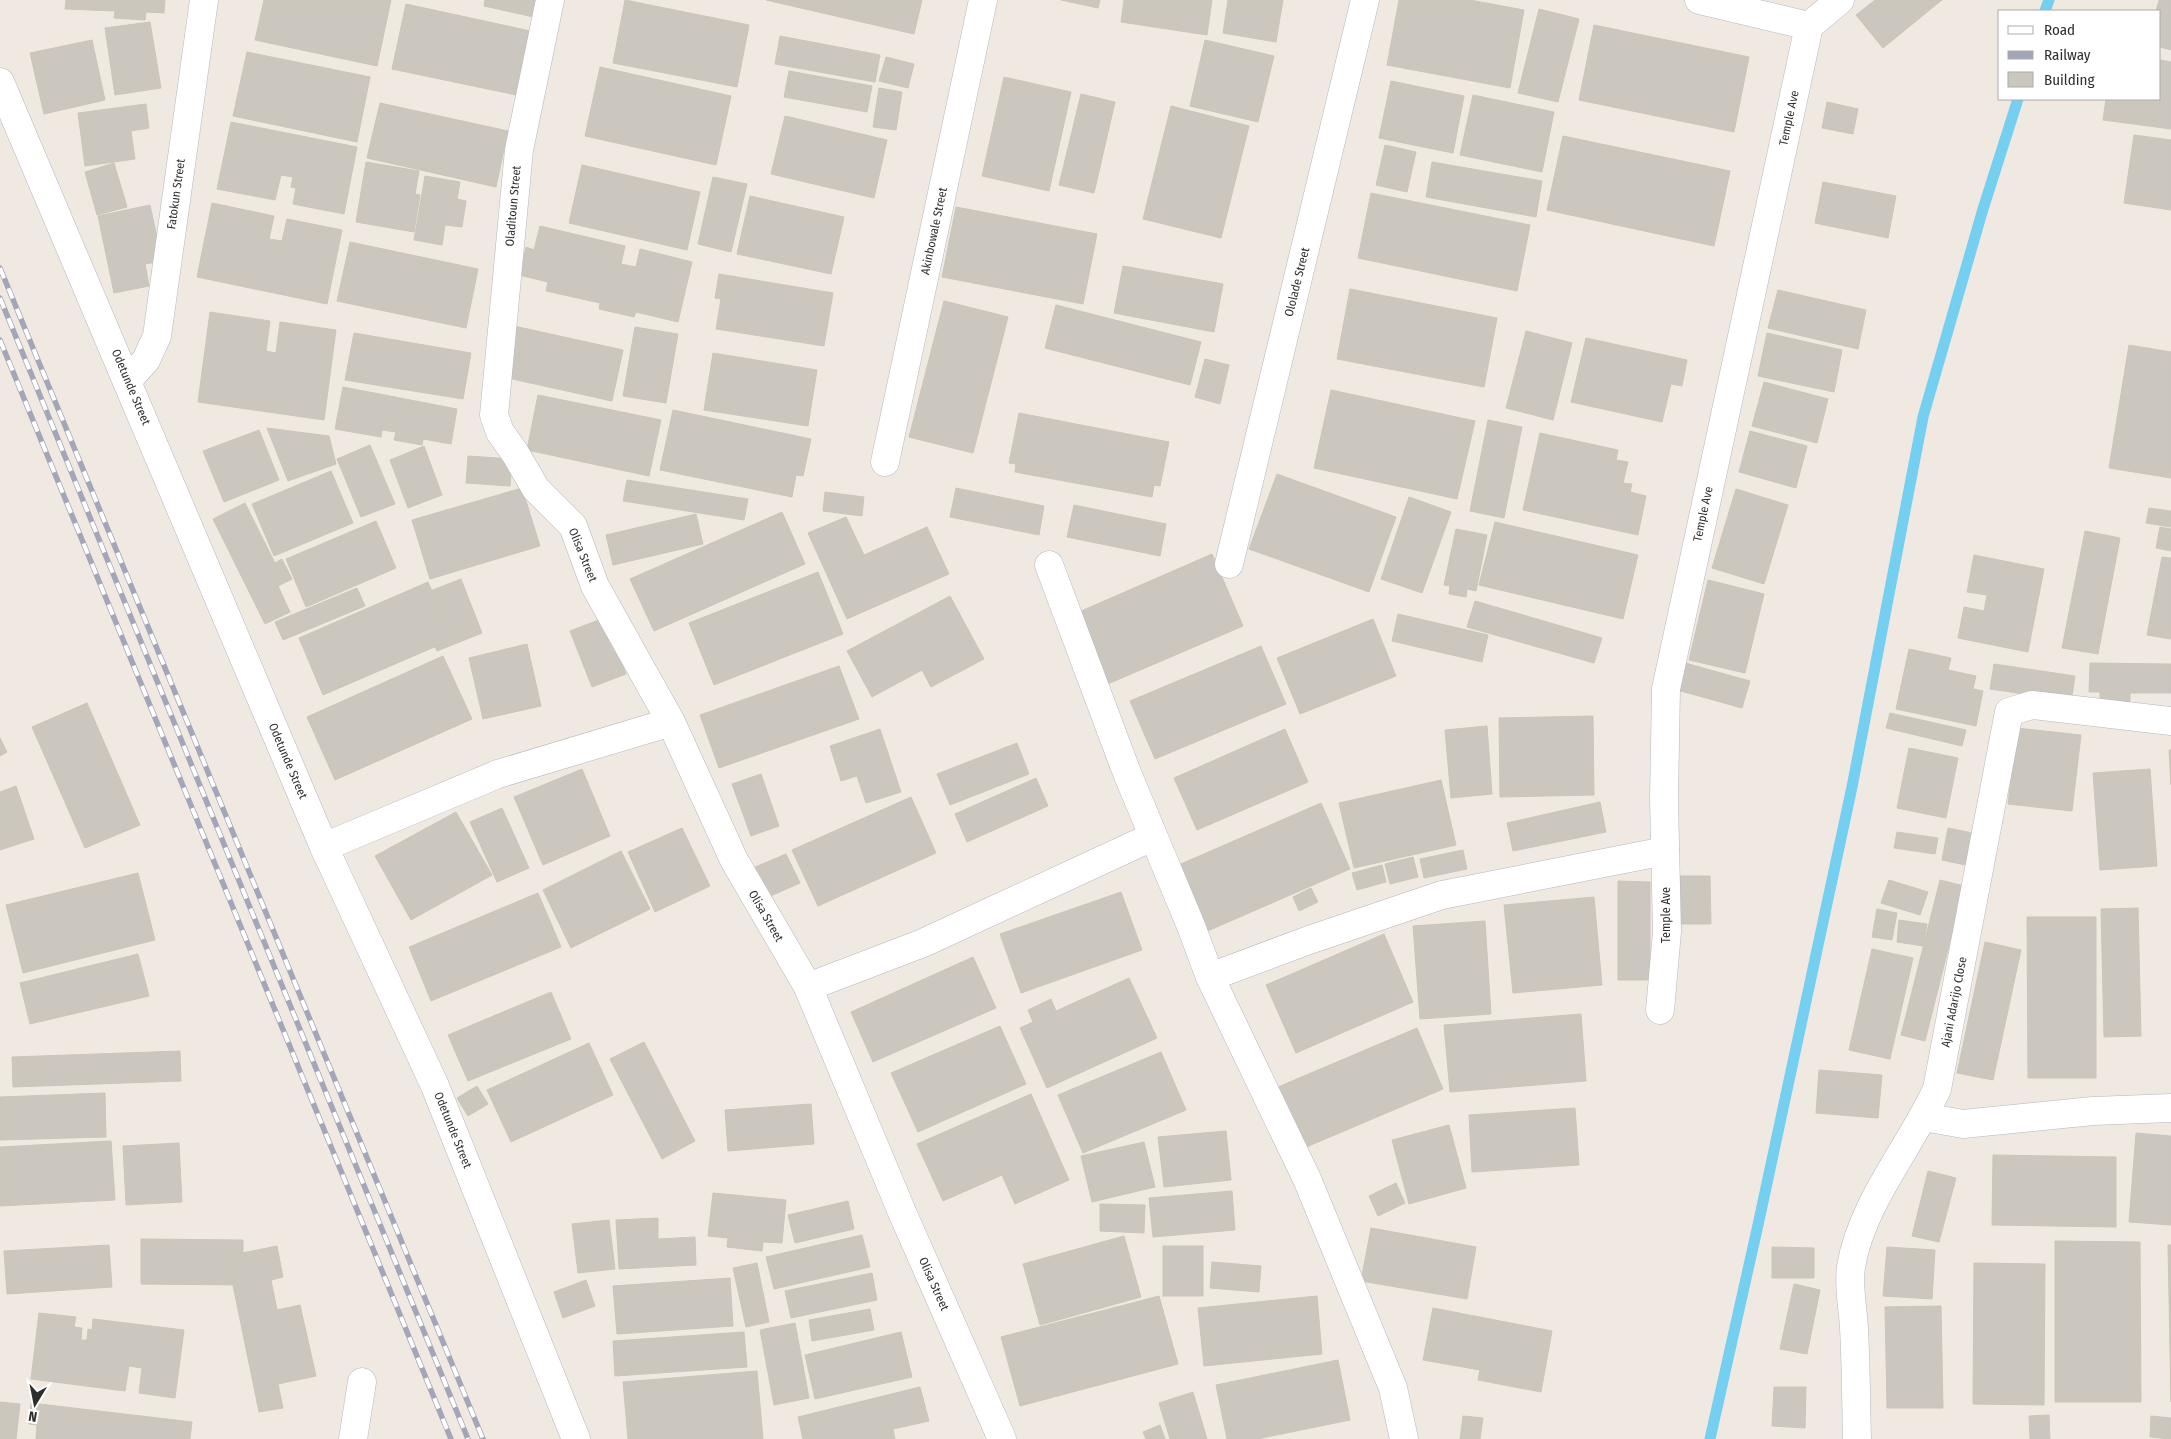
<svg xmlns="http://www.w3.org/2000/svg" width="2171" height="1439" font-family="'Fira Sans Condensed',sans-serif">
<style>
.lines{fill:none;stroke-linecap:round;stroke-linejoin:round}
.stream{stroke:#75cff0;stroke-width:11}
.building{fill:#cbc7bf;stroke:#cbc5ba}
.street-casing{stroke:#b4b7c1;stroke-width:29}
.street{stroke:#fff;stroke-width:28}
.rail-casing{stroke:#a3a6b8;stroke-width:5.5}
.rail{stroke:#fff;stroke-width:4;stroke-dasharray:11;stroke-linecap:butt}
.labels{text-anchor:middle;stroke-width:5;stroke-linejoin:round;paint-order:stroke}
.street-label{font-size:12px;fill:#2e2e2e;stroke:#fff}
</style>
<rect width="100%" height="100%" fill="#efe9e1"/>
<g class="lines">
<g class="stream">
<path d="M2045,11L2049,0"/>
<path d="M1710,1439L1758,1225L1852,787L1923,417L1983,209L2018,99"/>
</g>
</g>
<g class="building">
<path d="M66,0H165L164,13L146,12L145,20L114,18L115,11L65,9Z"/>
<path d="M264,0H391L377,66L255,40Z"/>
<path d="M485,0H543L538,18L484,6Z"/>
<path d="M625,0L749,25L737,87L613,63Z"/>
<path d="M766,0H922L914,34Z"/>
<path d="M1061,0H1100L1098,8Z"/>
<path d="M1124,0H1212L1207,35L1121,22Z"/>
<path d="M1228,0H1283L1276,42L1223,33Z"/>
<path d="M1399,0H1470L1524,10L1510,88L1387,65Z"/>
<path d="M1875,0H1942L1883,48L1856,15Z"/>
<path d="M2159,0H2171V50L2160,47V11H2156Z"/>
<path d="M406,4L535,32L521,96L392,69Z"/>
<path d="M1539,9L1579,19L1558,102L1518,93Z"/>
<path d="M150,22L161,88L115,95L105,28Z"/>
<path d="M1594,25L1749,57L1734,132L1579,100Z"/>
<path d="M780,36L880,55L875,82L775,64Z"/>
<path d="M92,40L105,100L44,114L30,53Z"/>
<path d="M1205,40L1274,56L1258,122L1190,106Z"/>
<path d="M247,52L370,77L357,142L233,116Z"/>
<path d="M886,57L914,64L908,88L879,81Z"/>
<path d="M2160,60L2171,62V129L2103,120L2106,99H2160Z"/>
<path d="M600,67L731,96L716,165L585,136Z"/>
<path d="M789,71L872,86L867,112L784,97Z"/>
<path d="M1004,77L1071,92L1049,191L982,176Z"/>
<path d="M1391,81L1464,96L1453,153L1379,138Z"/>
<path d="M879,88L902,92L896,130L873,127Z"/>
<path d="M1081,94L1115,102L1094,193L1059,185Z"/>
<path d="M1473,95L1554,112L1542,172L1460,155Z"/>
<path d="M1827,102L1858,109L1853,134L1822,128Z"/>
<path d="M380,103L508,131L496,187L367,158Z"/>
<path d="M146,104L149,128L131,131L135,159L85,166L78,113Z"/>
<path d="M1171,106L1249,126L1221,238L1143,219Z"/>
<path d="M785,116L887,140L874,198L771,174Z"/>
<path d="M231,122L357,147L344,214L293,204L296,188L291,187L293,177L281,175L275,200L217,189Z"/>
<path d="M2134,135L2171,140V210L2124,203Z"/>
<path d="M1563,136L1730,171L1714,246L1547,210Z"/>
<path d="M1385,145L1416,152L1407,192L1376,185Z"/>
<path d="M366,162L419,171L415,194L420,195L414,232L356,222Z"/>
<path d="M1432,162L1542,181L1536,217L1426,197Z"/>
<path d="M114,163L127,207L97,215L85,172Z"/>
<path d="M582,165L700,192L687,250L569,223Z"/>
<path d="M425,176L460,182L457,199L466,201L462,227L445,225L442,245L414,240Z"/>
<path d="M713,177L747,184L731,252L698,244Z"/>
<path d="M1823,182L1896,196L1888,238L1815,223Z"/>
<path d="M1371,193L1530,225L1517,291L1358,258Z"/>
<path d="M750,196L844,217L831,274L737,254Z"/>
<path d="M212,203L274,216L269,239L282,241L287,219L342,230L327,304L197,277Z"/>
<path d="M150,205L162,261L145,264L149,286L114,293L98,216Z"/>
<path d="M956,207L1097,234L1083,304L942,277Z"/>
<path d="M540,226L625,246L621,264L636,267L640,249L692,262L678,322L636,312L634,317L599,309L600,303L546,291L548,282L519,275L526,247L534,250Z"/>
<path d="M350,242L478,269L466,328L337,301Z"/>
<path d="M1123,266L1223,284L1214,332L1114,313Z"/>
<path d="M719,274L833,293L824,346L716,329L721,299L715,298Z"/>
<path d="M1350,289L1497,318L1484,387L1337,359Z"/>
<path d="M1778,290L1866,310L1858,349L1768,328Z"/>
<path d="M944,301L1008,317L973,453L909,437Z"/>
<path d="M1056,305L1201,342L1190,385L1045,348Z"/>
<path d="M210,312L270,321L266,351L276,353L280,322L336,330L324,420L198,402Z"/>
<path d="M514,326L623,350L612,401L503,377Z"/>
<path d="M635,327L678,334L666,403L623,396Z"/>
<path d="M1526,331L1572,343L1553,420L1506,408Z"/>
<path d="M354,333L471,353L463,399L345,380Z"/>
<path d="M1767,333L1842,350L1834,392L1758,376Z"/>
<path d="M1586,338L1687,360L1682,386L1671,384L1662,422L1571,402Z"/>
<path d="M2129,345L2171,352V478L2109,468Z"/>
<path d="M713,353L817,370L808,426L704,410Z"/>
<path d="M1205,359L1229,365L1220,404L1195,397Z"/>
<path d="M1764,382L1828,399L1817,443L1752,426Z"/>
<path d="M343,387L457,409L451,444L423,439L422,445L394,440L396,432L382,430L381,437L335,429Z"/>
<path d="M1331,390L1475,421L1457,499L1314,468Z"/>
<path d="M538,395L661,420L649,476L527,450Z"/>
<path d="M673,410L811,439L803,476L796,475L792,497L660,470Z"/>
<path d="M1019,413L1169,442L1160,486L1154,485L1152,497L1015,472L1016,464L1009,463Z"/>
<path d="M1488,420L1522,427L1504,518L1470,511Z"/>
<path d="M267,428L329,436L336,464L288,481Z"/>
<path d="M259,430L279,480L224,502L203,451Z"/>
<path d="M1750,431L1807,446L1796,488L1739,472Z"/>
<path d="M1540,433L1618,450L1616,460L1628,462L1623,483L1632,484L1630,492L1646,496L1638,535L1523,510Z"/>
<path d="M370,445L395,504L361,517L337,459Z"/>
<path d="M424,446L442,495L408,508L390,460Z"/>
<path d="M468,456L512,459L510,486L466,483Z"/>
<path d="M331,471L353,523L274,556L252,504Z"/>
<path d="M1277,474L1396,517L1369,592L1249,549Z"/>
<path d="M627,480L748,499L744,520L623,501Z"/>
<path d="M522,488L540,546L430,579L412,520Z"/>
<path d="M956,488L1044,506L1039,535L950,517Z"/>
<path d="M1736,489L1788,505L1764,584L1712,568Z"/>
<path d="M825,492L864,497L862,516L823,511Z"/>
<path d="M1409,497L1451,512L1422,593L1381,579Z"/>
<path d="M245,503L275,563L282,559L292,579L278,586L290,612L265,624L213,519Z"/>
<path d="M1074,505L1166,524L1160,556L1067,537Z"/>
<path d="M2149,508L2171,511V527L2146,523Z"/>
<path d="M782,512L805,564L654,631L630,579Z"/>
<path d="M696,514L703,544L613,565L606,535Z"/>
<path d="M846,517L864,555L927,527L949,574L847,619L808,533Z"/>
<path d="M376,521L396,568L306,607L286,559Z"/>
<path d="M1495,522L1638,555L1623,619L1479,585Z"/>
<path d="M2160,527L2171,529V551L2156,548Z"/>
<path d="M1456,529L1487,535L1476,591L1467,589L1466,597L1449,594L1450,586L1444,585Z"/>
<path d="M2085,531L2120,538L2098,654L2062,648Z"/>
<path d="M1212,554L1243,626L1103,686L1072,615Z"/>
<path d="M1974,555L2044,569L2028,652L1958,638L1964,607L1984,611L1987,595L1967,592Z"/>
<path d="M2162,557L2171,558V639L2147,635Z"/>
<path d="M818,572L843,634L714,685L689,623Z"/>
<path d="M461,579L482,633L437,651L415,597Z"/>
<path d="M1708,580L1764,594L1745,673L1689,660Z"/>
<path d="M428,582L453,639L323,695L299,638Z"/>
<path d="M357,588L365,606L283,640L275,622Z"/>
<path d="M950,596L984,659L931,687L922,670L872,697L847,651Z"/>
<path d="M1475,601L1602,638L1594,663L1467,627Z"/>
<path d="M1398,614L1488,635L1482,662L1392,641Z"/>
<path d="M604,618L626,674L592,687L570,631Z"/>
<path d="M1373,619L1396,676L1300,714L1277,658Z"/>
<path d="M527,644L541,706L483,719L469,658Z"/>
<path d="M1261,646L1286,704L1155,759L1130,701Z"/>
<path d="M1909,649L1951,658L1948,670L1976,676L1973,689L1983,691L1976,726L1896,709Z"/>
<path d="M443,656L472,719L335,780L307,717Z"/>
<path d="M1678,661L1750,681L1742,708L1670,688Z"/>
<path d="M2090,663L2171,664V693H2130V707H2100V692H2089Z"/>
<path d="M1994,664L2075,676L2072,696L2038,692L2037,696L1990,689Z"/>
<path d="M839,666L859,719L719,768L700,715Z"/>
<path d="M87,703L140,825L85,848L32,727Z"/>
<path d="M1890,713L1966,730L1962,746L1886,728Z"/>
<path d="M1593,716L1594,795L1500,797L1499,718Z"/>
<path d="M1487,726L1492,794L1451,798L1445,730Z"/>
<path d="M2017,728L2081,735L2072,811L2008,804Z"/>
<path d="M880,729L901,792L866,803L857,776L841,781L830,746Z"/>
<path d="M1285,729L1308,782L1197,830L1174,778Z"/>
<path d="M0,738L7,752L0,756Z"/>
<path d="M1017,743L1029,774L950,805L937,774Z"/>
<path d="M1909,748L1958,758L1946,818L1897,808Z"/>
<path d="M2169,750H2171V785Z"/>
<path d="M582,769L610,836L543,865L514,797Z"/>
<path d="M2150,769L2157,866L2100,870L2093,773Z"/>
<path d="M761,774L779,826L751,836L732,784Z"/>
<path d="M1036,778L1048,806L967,842L955,814Z"/>
<path d="M1441,780L1456,845L1354,868L1339,803Z"/>
<path d="M16,786L34,839L0,850V792Z"/>
<path d="M911,797L936,853L818,906L792,850Z"/>
<path d="M1600,802L1606,832L1513,851L1507,823Z"/>
<path d="M1321,803L1350,869L1203,933L1174,867Z"/>
<path d="M502,808L529,868L497,882L470,822Z"/>
<path d="M456,812L492,875L411,920L375,856Z"/>
<path d="M682,828L710,886L655,912L628,852Z"/>
<path d="M1948,828L1977,834L1970,866L1942,860Z"/>
<path d="M1897,832L1938,838L1935,854L1894,848Z"/>
<path d="M1463,850L1467,869L1424,878L1420,859Z"/>
<path d="M621,851L650,909L571,948L543,890Z"/>
<path d="M786,854L800,883L766,898L753,868Z"/>
<path d="M1413,857L1418,877L1390,884L1385,864Z"/>
<path d="M1382,865L1386,882L1357,890L1352,873Z"/>
<path d="M138,873L155,940L23,973L6,905Z"/>
<path d="M1674,876H1710L1711,924H1674Z"/>
<path d="M1889,880L1928,892L1920,915L1881,903Z"/>
<path d="M1940,880L1964,886L1925,1041L1901,1035Z"/>
<path d="M1618,881L1650,882V980H1618Z"/>
<path d="M1311,888L1318,902L1299,911L1293,897Z"/>
<path d="M1121,892L1142,950L1021,993L1000,934Z"/>
<path d="M538,893L561,947L431,1001L409,947Z"/>
<path d="M1594,897L1602,985L1513,993L1504,905Z"/>
<path d="M2138,908L2141,1036L2104,1037L2101,909Z"/>
<path d="M1877,909L1897,913L1892,940L1872,937Z"/>
<path d="M2027,917H2096V1078H2028Z"/>
<path d="M1899,920L1927,924L1923,946L1897,942Z"/>
<path d="M1485,921L1491,1014L1420,1019L1413,926Z"/>
<path d="M1384,934L1413,1002L1296,1053L1266,985Z"/>
<path d="M1985,942L2021,950L1993,1080L1957,1073Z"/>
<path d="M1872,949L1913,958L1890,1059L1849,1050Z"/>
<path d="M138,954L149,996L30,1024L20,983Z"/>
<path d="M973,957L996,1008L873,1062L851,1012Z"/>
<path d="M1129,978L1157,1038L1047,1088L1020,1028L1033,1022L1028,1010L1051,999L1056,1011Z"/>
<path d="M551,992L571,1039L468,1081L448,1035Z"/>
<path d="M1581,1014L1586,1081L1450,1092L1444,1025Z"/>
<path d="M1000,1026L1026,1084L918,1132L891,1073Z"/>
<path d="M1417,1028L1443,1089L1304,1148L1278,1087Z"/>
<path d="M644,1042L695,1141L662,1159L610,1059Z"/>
<path d="M589,1043L613,1095L511,1142L487,1090Z"/>
<path d="M180,1051L181,1081L13,1087L12,1057Z"/>
<path d="M1161,1052L1186,1110L1083,1153L1058,1095Z"/>
<path d="M1819,1070L1882,1075L1878,1118L1816,1113Z"/>
<path d="M477,1086L488,1104L468,1116L457,1098Z"/>
<path d="M105,1093L106,1137L0,1140V1097Z"/>
<path d="M1031,1094L1069,1180L1015,1204L1002,1175L943,1201L917,1144Z"/>
<path d="M811,1104L814,1144L728,1151L725,1110Z"/>
<path d="M1575,1108L1579,1165L1472,1172L1469,1115Z"/>
<path d="M1449,1125L1466,1188L1409,1204L1392,1140Z"/>
<path d="M1226,1131L1231,1180L1164,1187L1158,1137Z"/>
<path d="M2136,1133L2171,1136V1225L2129,1222Z"/>
<path d="M111,1141L115,1200L0,1206V1147Z"/>
<path d="M1144,1142L1155,1187L1092,1202L1081,1156Z"/>
<path d="M179,1143L182,1202L126,1205L123,1146Z"/>
<path d="M1993,1155L2116,1157V1227L1992,1225Z"/>
<path d="M1928,1171L1956,1178L1939,1242L1912,1236Z"/>
<path d="M1396,1183L1405,1203L1378,1216L1369,1196Z"/>
<path d="M1232,1191L1235,1230L1153,1237L1149,1198Z"/>
<path d="M713,1193L786,1200L782,1243L763,1242L762,1251L727,1247L728,1238L708,1236Z"/>
<path d="M848,1201L854,1229L795,1243L788,1215Z"/>
<path d="M1100,1204L1145,1205L1144,1233L1100,1231Z"/>
<path d="M658,1218V1239L695,1237L696,1265L619,1269L616,1220Z"/>
<path d="M609,1220L615,1269L578,1273L572,1224Z"/>
<path d="M1371,1228L1476,1247L1467,1299L1361,1281Z"/>
<path d="M862,1235L870,1267L774,1289L766,1257Z"/>
<path d="M1124,1236L1141,1297L1040,1325L1023,1264Z"/>
<path d="M141,1239L243,1240V1285L141,1284Z"/>
<path d="M2055,1241L2140,1242L2141,1402H2055Z"/>
<path d="M109,1245L112,1287L7,1294L4,1251Z"/>
<path d="M2168,1245H2171V1402Z"/>
<path d="M277,1246L283,1277L271,1280L277,1310L300,1305L316,1376L278,1384L283,1408L259,1412L227,1256Z"/>
<rect x="1163" y="1246" width="40" height="50"/>
<path d="M1772,1247L1814,1248V1278H1772Z"/>
<path d="M1887,1247L1935,1250L1932,1299L1883,1296Z"/>
<path d="M1212,1262L1261,1266L1259,1292L1210,1288Z"/>
<path d="M757,1263L769,1322L746,1327L733,1268Z"/>
<path d="M1974,1263L2045,1264L2044,1405L1973,1404Z"/>
<path d="M872,1273L877,1300L791,1318L785,1291Z"/>
<path d="M730,1278L733,1326L617,1334L613,1286Z"/>
<path d="M586,1280L595,1306L563,1318L554,1292Z"/>
<path d="M1794,1284L1820,1290L1807,1354L1780,1349Z"/>
<path d="M1159,1296L1178,1364L1020,1406L1001,1337Z"/>
<path d="M1317,1296L1322,1354L1204,1366L1198,1308Z"/>
<path d="M1941,1306L1943,1408H1887L1885,1307Z"/>
<path d="M1433,1308L1552,1331L1541,1392L1478,1380L1480,1370L1423,1360Z"/>
<path d="M870,1309L874,1330L812,1341L809,1320Z"/>
<path d="M39,1313L76,1317L74,1327L82,1328L81,1340H87L88,1329L92,1330L93,1319L184,1330L175,1398L139,1393L142,1368L129,1366L125,1391L31,1379Z"/>
<path d="M795,1323L809,1398L774,1405L760,1330Z"/>
<path d="M744,1332L747,1367L615,1376L613,1341Z"/>
<path d="M901,1332L912,1377L815,1399L805,1355Z"/>
<path d="M1338,1360L1350,1420L1257,1439H1227L1216,1385Z"/>
<path d="M757,1371L763,1439H628L623,1382Z"/>
<path d="M920,1387L929,1421L893,1429L895,1439H803L798,1417Z"/>
<path d="M1774,1387H1806L1805,1428L1772,1426Z"/>
<path d="M1193,1392L1207,1439H1170L1159,1403Z"/>
<path d="M0,1402L20,1404L16,1439H0Z"/>
<path d="M31,1403L192,1422L190,1439H36L37,1425L29,1424Z"/>
<path d="M2049,1415L2050,1439H2030L2029,1416Z"/>
<path d="M1463,1416L1483,1418L1480,1439H1460Z"/>
<path d="M2151,1416L2171,1418V1439L2150,1437Z"/>
<path d="M1160,1425L1165,1439H1146L1143,1432Z"/>
</g>
<g class="lines">
<g class="street-casing">
<g id="street">
<path d="M550,0L519,150L494,415L500,432L515,453L536,489L573,526L595,586L671,722L734,860L808,987L902,1212L1002,1439"/>
<path d="M1699,0L1809,26L1840,0"/>
<path d="M0,82L324,847L435,1086L576,1439"/>
<path d="M128,380L146,360L157,336L204,0"/>
<path d="M885,462L983,0"/>
<path d="M1229,564L1365,0"/>
<path d="M1049,565L1127,773L1191,926L1210,977L1307,1179L1393,1388L1404,1439"/>
<path d="M324,847L498,774L671,722"/>
<path d="M1210,977L1309,940L1442,895L1665,851"/>
<path d="M808,987L923,943L1152,837"/>
<path d="M1660,1010L1667,932L1664,799L1666,689L1809,26"/>
<path d="M1924,1117L1963,1124L2093,1111L2171,1108"/>
<path d="M353,1439L362,1382"/>
<path d="M1857,1439C1856,1402 1856,1365 1854,1328C1853,1309 1848,1286 1851,1267C1861,1204 1911,1146 1937,1089L2009,712L2032,705L2171,721"/>
</g>
</g>
<use href="#street" class="street"/>
<g class="rail-casing">
<g id="rail">
<path d="M0,268L483,1439"/>
<path d="M0,298L468,1439"/>
<path d="M0,340L451,1439"/>
</g>
</g>
<use href="#rail" class="rail"/>
</g>
<g class="labels">
<g class="street-label">
<text transform="translate(1789 118) rotate(-78)" y="4">Temple Ave</text>
<text transform="translate(176 194) rotate(-82)" y="4">Fatokun Street</text>
<text transform="translate(513 206) rotate(-85)" y="4">Oladitoun Street</text>
<text transform="translate(934 231) rotate(-78)" y="4">Akinbowale Street</text>
<text transform="translate(1297 282) rotate(-76)" y="4">Ololade Street</text>
<text transform="translate(131 387) rotate(67)" y="4">Odetunde Street</text>
<text transform="translate(1703 514) rotate(-78)" y="4">Temple Ave</text>
<text transform="translate(583 555) rotate(68)" y="4">Olisa Street</text>
<text transform="translate(288 761) rotate(67)" y="4">Odetunde Street</text>
<text transform="translate(1666 915) rotate(-90)" y="4">Temple Ave</text>
<text transform="translate(766 916) rotate(60)" y="4">Olisa Street</text>
<text transform="translate(1954 1002) rotate(-79)" y="4">Ajani Adarijo Close</text>
<text transform="translate(453 1130) rotate(68)" y="4">Odetunde Street</text>
<text transform="translate(934 1284) rotate(66)" y="4">Olisa Street</text>
</g>
</g>
<rect x="1998" y="10" width="162" height="90" fill="#ffffff" stroke="#ababab"/>
<rect x="2008" y="26" width="25" height="8" fill="#ffffff" stroke="#ababab"/>
<text x="2044" y="35" font-size="15" fill="#2e2e2e">Road</text>
<rect x="2008" y="51" width="25" height="8" fill="#a3a6b8" stroke="#ababab"/>
<text x="2044" y="60" font-size="15" fill="#2e2e2e">Railway</text>
<rect x="2008" y="72" width="25" height="15" fill="#cbc7bf" stroke="#ababab"/>
<text x="2044" y="85" font-size="15" fill="#2e2e2e">Building</text>
<g transform="translate(35 1404) rotate(190)" stroke="#ffffff" stroke-width="4" paint-order="stroke">
<path d="M0-4L9 19L0 12L-9 19Z" fill="#2e2e2e"/>
<text y="-8" font-size="14" font-weight="bold" text-anchor="middle" fill="#2e2e2e">N</text>
</g>
</svg>
